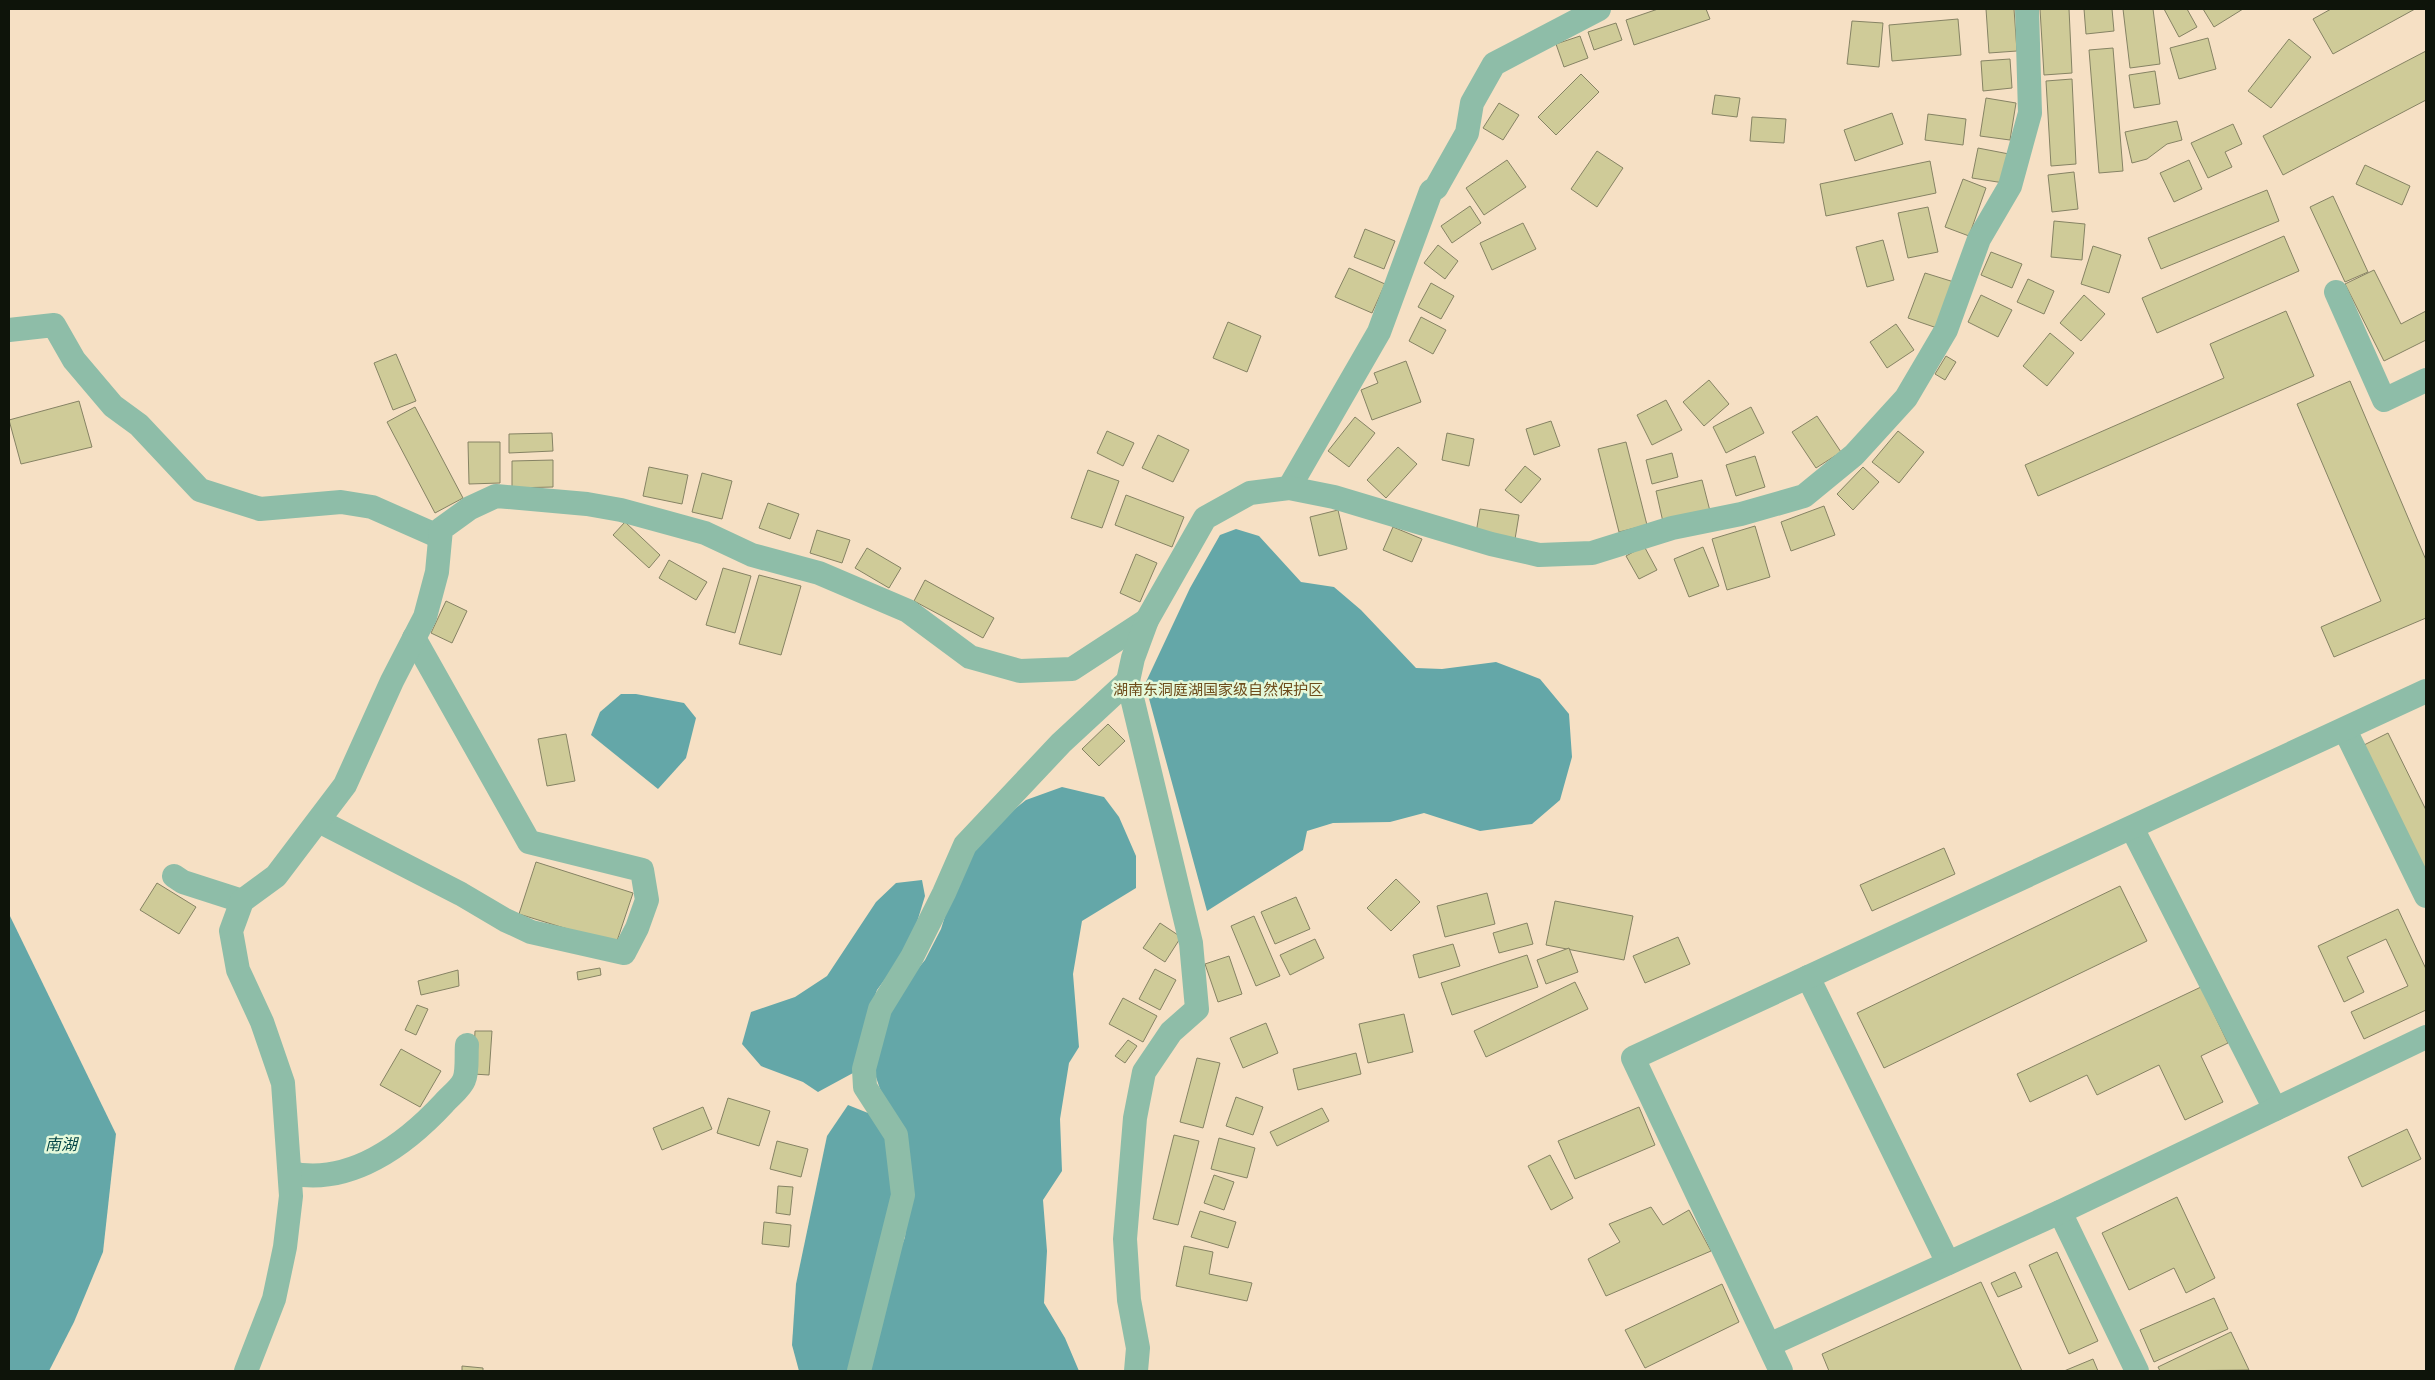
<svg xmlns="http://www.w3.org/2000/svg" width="2435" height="1380" font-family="'Roboto Condensed','Noto Sans SC',sans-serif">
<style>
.green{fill:#f6e0c4}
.water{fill:#64a7a8}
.building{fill:#cfcb98;stroke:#868364}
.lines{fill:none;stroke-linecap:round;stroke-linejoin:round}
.street{stroke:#8ebda8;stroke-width:24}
.labels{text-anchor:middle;stroke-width:5;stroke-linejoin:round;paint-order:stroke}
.park-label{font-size:15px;fill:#6e4c1b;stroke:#e5f9db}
.water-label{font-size:16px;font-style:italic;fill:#044647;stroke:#e5f9db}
</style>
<rect width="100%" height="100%" fill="#e5f9db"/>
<rect class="green" x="9" y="9" width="2417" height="1362"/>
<g class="water">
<path d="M1236,529L1259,536L1301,582L1334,587L1361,610L1416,668L1442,669L1496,662L1540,679L1569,714L1572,757L1560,800L1532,824L1480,831L1424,813L1390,822L1333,823L1307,831L1303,850L1207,911L1145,684L1190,588L1220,535Z"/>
<path d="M621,694H636L684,703L696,718L686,758L658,789L591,735L600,712Z"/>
<path d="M1062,787L1104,797L1119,817L1136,856V888L1082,921L1073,974L1079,1047L1069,1063L1060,1119L1062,1171L1043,1200L1047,1251L1044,1303L1065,1338L1079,1371H868L890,1279L905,1237L909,1184L902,1133L880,1089L873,1068L885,1009L925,960L941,929L958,875L980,843L1006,816L1026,800Z"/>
<path d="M922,880L925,896L910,945L877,990L866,1021L853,1073L818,1092L803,1082L761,1066L742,1044L751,1012L795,997L827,976L876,902L896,883Z"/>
<path d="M9,914L116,1134L103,1252L74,1322L49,1371H9Z"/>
<path d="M848,1105L868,1113L889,1138L896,1197L853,1371H799L792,1345L796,1284L827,1136Z"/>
</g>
<g class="building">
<path d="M1658,9H1706L1710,19L1634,45L1626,20Z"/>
<path d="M1986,9H2014L2017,51L1989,53Z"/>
<path d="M2040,9H2069L2072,73L2044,75Z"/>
<path d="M2084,9H2112L2114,31L2086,34Z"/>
<path d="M2123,9H2153L2160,64L2130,68Z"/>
<path d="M2164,9H2187L2197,27L2179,37Z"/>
<path d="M2203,9H2243L2214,27Z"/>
<path d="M2331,9H2415L2333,54L2313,19Z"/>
<path d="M1958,19L1961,55L1892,61L1889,25Z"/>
<path d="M1852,21L1883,23L1879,67L1847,64Z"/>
<path d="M1616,23L1622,40L1594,50L1588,32Z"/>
<path d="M1580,36L1588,58L1564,67L1556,44Z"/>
<path d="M2208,38L2216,69L2179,79L2170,48Z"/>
<path d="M2289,39L2311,57L2271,108L2248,91Z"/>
<path d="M2113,48L2123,171L2099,173L2089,50Z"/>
<path d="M2426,51V100L2283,175L2263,136Z"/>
<path d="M2010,59L2012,88L1983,91L1981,61Z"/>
<path d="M2155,71L2160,104L2134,108L2129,75Z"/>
<path d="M1581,74L1599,92L1556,135L1538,117Z"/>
<path d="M2072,79L2076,164L2051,166L2046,81Z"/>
<path d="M1715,95L1740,98L1737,117L1712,114Z"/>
<path d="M1986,98L2016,103L2010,140L1980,136Z"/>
<path d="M1499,103L1519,115L1503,140L1483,128Z"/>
<path d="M1892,113L1903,144L1855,161L1844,130Z"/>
<path d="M1928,114L1966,119L1963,145L1925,140Z"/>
<path d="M1752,117L1786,119L1784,143L1750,141Z"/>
<path d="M2177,121L2182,140L2167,144L2147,159L2132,163L2125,132Z"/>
<path d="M2233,124L2242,144L2225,152L2232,167L2208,178L2191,143Z"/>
<path d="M1978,148L2009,154L2004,183L1972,178Z"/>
<path d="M1597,151L1623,168L1597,207L1571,189Z"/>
<path d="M1507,160L1526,187L1484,215L1466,188Z"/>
<path d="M2189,160L2202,189L2174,202L2160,173Z"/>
<path d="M1930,161L1936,193L1826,216L1820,184Z"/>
<path d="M2365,165L2410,186L2402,205L2356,184Z"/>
<path d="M2074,172L2078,209L2052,212L2048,175Z"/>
<path d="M1963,179L1986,188L1969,236L1945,227Z"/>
<path d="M2267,190L2279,221L2161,269L2148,238Z"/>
<path d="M2333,196L2368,272L2345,282L2310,207Z"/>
<path d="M1470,206L1481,223L1452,243L1441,226Z"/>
<path d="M1928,207L1938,252L1908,258L1898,213Z"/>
<path d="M2054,221L2085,224L2082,260L2051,257Z"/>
<path d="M1523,223L1536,249L1492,270L1480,243Z"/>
<path d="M1365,229L1395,241L1384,269L1354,257Z"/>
<path d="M2284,236L2299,271L2157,333L2142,298Z"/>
<path d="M1883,240L1894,280L1867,287L1856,247Z"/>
<path d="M1438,245L1458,261L1445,279L1424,263Z"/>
<path d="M2093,246L2121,255L2109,293L2081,284Z"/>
<path d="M1991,252L2022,264L2012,288L1981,275Z"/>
<path d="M1349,268L1385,284L1372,313L1335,297Z"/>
<path d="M2374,270L2401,324L2426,311V340L2384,361L2345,284Z"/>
<path d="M1925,273L1954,282L1937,328L1908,318Z"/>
<path d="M2028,279L2054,291L2044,314L2017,302Z"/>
<path d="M1431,283L1454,296L1441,319L1418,307Z"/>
<path d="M1981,295L2012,310L1998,337L1968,322Z"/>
<path d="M2084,295L2105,314L2081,341L2060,323Z"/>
<path d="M2286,311L2314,376L2038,496L2025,465L2224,378L2210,344Z"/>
<path d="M1421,317L1446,330L1433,354L1409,341Z"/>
<path d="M1228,322L1261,336L1247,372L1213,358Z"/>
<path d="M1896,324L1914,350L1887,368L1870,342Z"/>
<path d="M2050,333L2074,353L2047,386L2023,366Z"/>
<path d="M396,354L416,401L393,410L374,363Z"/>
<path d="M1946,356L1956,362L1945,380L1935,374Z"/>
<path d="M1406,361L1421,402L1372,420L1361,390L1378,383L1374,373Z"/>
<path d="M1709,380L1729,404L1704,426L1683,402Z"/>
<path d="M2350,381L2426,560V618L2334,657L2321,627L2381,601L2297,404Z"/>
<path d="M1666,400L1682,430L1652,445L1637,415Z"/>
<path d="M79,401L92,447L21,464L9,420Z"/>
<path d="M415,407L463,498L435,513L387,422Z"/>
<path d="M1751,407L1764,433L1726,453L1713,427Z"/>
<path d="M1817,416L1841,452L1816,468L1792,432Z"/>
<path d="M1355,417L1375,433L1349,467L1328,451Z"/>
<path d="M1551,421L1560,446L1534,455L1526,429Z"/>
<path d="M1107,431L1134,443L1123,466L1097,453Z"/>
<path d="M1898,431L1924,452L1899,483L1872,462Z"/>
<path d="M552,433L553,451L509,453V434Z"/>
<path d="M1447,433L1474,439L1469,466L1442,460Z"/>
<path d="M1158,435L1189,450L1173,482L1142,468Z"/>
<path d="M468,442H500V483L469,484Z"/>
<path d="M1626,442L1647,525L1619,532L1598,449Z"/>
<path d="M1398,447L1417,464L1386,498L1367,480Z"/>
<path d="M1672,453L1678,477L1652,484L1646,460Z"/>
<path d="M1755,456L1765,487L1736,496L1726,465Z"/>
<path d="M553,460V487L512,488V461Z"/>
<path d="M1525,466L1541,479L1521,503L1505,490Z"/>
<path d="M649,467L688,475L682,504L643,496Z"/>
<path d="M1863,467L1879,482L1853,510L1837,494Z"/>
<path d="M1088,470L1119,481L1102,528L1071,518Z"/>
<path d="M702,473L732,481L722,519L692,512Z"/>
<path d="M1702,480L1710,511L1663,522L1656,491Z"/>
<path d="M1126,495L1184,517L1172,547L1115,525Z"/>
<path d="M768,503L799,514L790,539L759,528Z"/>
<path d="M1824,506L1835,535L1791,551L1781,522Z"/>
<path d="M1480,509L1519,515L1515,539L1476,533Z"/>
<path d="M1338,510L1347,549L1319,556L1310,517Z"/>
<path d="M625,522L660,555L649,568L613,535Z"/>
<path d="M1755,526L1770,577L1727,590L1712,539Z"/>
<path d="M1393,527L1422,539L1412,562L1383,550Z"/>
<path d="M817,530L850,540L842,563L810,553Z"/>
<path d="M1644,546L1657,570L1639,579L1626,556Z"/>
<path d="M1703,547L1719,586L1689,597L1674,559Z"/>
<path d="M867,548L901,568L889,588L855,568Z"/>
<path d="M1136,554L1157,563L1140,602L1120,593Z"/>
<path d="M669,560L707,582L696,600L659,578Z"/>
<path d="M723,568L751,576L735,633L706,625Z"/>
<path d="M759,575L801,586L781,655L739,644Z"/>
<path d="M925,580L994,618L983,638L914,601Z"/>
<path d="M446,601L467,611L452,643L431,633Z"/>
<path d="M1108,724L1125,741L1099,766L1082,749Z"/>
<path d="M2388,733L2426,810V875L2362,746Z"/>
<path d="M566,734L575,781L547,786L538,739Z"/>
<path d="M1944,848L1955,874L1872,911L1860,885Z"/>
<path d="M536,862L633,893L616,944L519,914Z"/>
<path d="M1396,879L1420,902L1391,931L1367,908Z"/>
<path d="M157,883L196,907L179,934L140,910Z"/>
<path d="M2120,886L2147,941L1884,1068L1857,1013Z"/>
<path d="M1487,893L1495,924L1445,937L1437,906Z"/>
<path d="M1296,897L1310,929L1275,944L1261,912Z"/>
<path d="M1555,901L1633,916L1624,960L1546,945Z"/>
<path d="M2398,909L2426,969V1010L2364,1039L2351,1012L2408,986L2386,939L2347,957L2364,992L2344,1002L2318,946Z"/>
<path d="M1254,916L1280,976L1256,986L1231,926Z"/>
<path d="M1160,923L1181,937L1165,962L1143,948Z"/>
<path d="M1527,923L1533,944L1499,953L1493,933Z"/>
<path d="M1678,937L1690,964L1645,983L1633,956Z"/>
<path d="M1315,939L1324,958L1290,975L1280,955Z"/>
<path d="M1453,944L1460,966L1419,978L1413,955Z"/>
<path d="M1569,948L1578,972L1546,984L1537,960Z"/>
<path d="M1527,955L1538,987L1452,1015L1441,983Z"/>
<path d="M1229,956L1242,994L1218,1002L1205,964Z"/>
<path d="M600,968L601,975L578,980L577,972Z"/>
<path d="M1155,969L1176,980L1160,1010L1139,999Z"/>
<path d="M458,970L459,986L421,995L418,981Z"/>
<path d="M1575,982L1588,1009L1486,1057L1474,1031Z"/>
<path d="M2201,987L2228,1043L2201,1056L2223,1102L2185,1120L2159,1065L2097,1095L2087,1075L2030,1102L2017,1074Z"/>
<path d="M1123,998L1157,1016L1143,1042L1109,1024Z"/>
<path d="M417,1005L428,1009L416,1035L405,1030Z"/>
<path d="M1404,1014L1413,1052L1368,1063L1359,1024Z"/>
<path d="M1266,1023L1278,1053L1243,1068L1230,1038Z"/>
<path d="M475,1031H492L489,1075L473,1074Z"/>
<path d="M1128,1040L1137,1046L1125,1063L1115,1056Z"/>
<path d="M401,1049L441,1071L420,1107L380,1085Z"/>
<path d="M1356,1053L1361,1074L1298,1090L1293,1069Z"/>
<path d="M1197,1058L1220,1063L1203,1128L1180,1122Z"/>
<path d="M1236,1097L1263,1107L1253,1135L1226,1126Z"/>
<path d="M728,1098L770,1111L759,1146L717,1133Z"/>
<path d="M703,1107L712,1129L662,1150L653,1128Z"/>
<path d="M1639,1107L1655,1145L1575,1179L1558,1141Z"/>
<path d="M1322,1108L1329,1121L1277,1146L1270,1132Z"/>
<path d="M2407,1129L2421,1159L2362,1187L2348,1157Z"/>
<path d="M1174,1135L1199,1141L1178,1225L1153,1219Z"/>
<path d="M1219,1138L1255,1148L1247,1178L1211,1169Z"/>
<path d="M777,1141L808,1149L801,1177L770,1169Z"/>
<path d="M1550,1155L1573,1198L1551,1210L1528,1166Z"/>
<path d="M1214,1175L1234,1182L1224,1210L1204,1203Z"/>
<path d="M778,1186L793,1187L790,1215L776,1213Z"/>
<path d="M2177,1197L2215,1278L2186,1293L2174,1268L2129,1290L2102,1233Z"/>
<path d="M1651,1207L1663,1225L1689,1210L1711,1251L1606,1296L1588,1259L1620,1242L1609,1224Z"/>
<path d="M1200,1211L1236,1222L1228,1248L1191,1237Z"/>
<path d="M764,1222L791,1225L789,1247L762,1244Z"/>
<path d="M1184,1246L1213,1252L1209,1274L1252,1283L1247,1301L1176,1286Z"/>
<path d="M2057,1252L2098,1341L2069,1354L2029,1265Z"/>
<path d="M2015,1272L2022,1287L1998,1297L1991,1283Z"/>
<path d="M1981,1282L2022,1371H1829L1822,1354Z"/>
<path d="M1722,1284L1739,1322L1645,1368L1625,1330Z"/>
<path d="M2214,1298L2228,1329L2154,1362L2140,1330Z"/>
<path d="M2231,1332L2249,1370L2160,1371L2158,1367Z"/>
<path d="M2093,1359L2098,1371H2064Z"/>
<path d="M462,1366L483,1368V1371H462Z"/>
</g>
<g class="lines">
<g class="street">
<path d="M2336,292L2384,400L2426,380"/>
<path d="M9,330L54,325L74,360L113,406L139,425L200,490L260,509L341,502L372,507L440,537"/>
<path d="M1289,488L1379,332L1431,191L1436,188L1467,133L1472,103L1494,64L1599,9"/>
<path d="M2345,730L2426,896"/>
<path d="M319,821L461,894L505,920L531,932L624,953L637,928L647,900L642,870L529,842L414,638"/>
<path d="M2132,828L2275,1109"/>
<path d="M174,876L183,882L242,901"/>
<path d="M1808,977L1948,1263"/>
<path d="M290,1173C350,1186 405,1145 444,1103C450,1096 461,1088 464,1080C468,1071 466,1055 467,1045"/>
<path d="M2060,1212L2137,1371"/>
<path d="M1769,1345L2060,1212L2426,1037"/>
<path d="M246,1371L274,1299L285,1247L291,1196L283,1083L262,1022L238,970L231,931L242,901L276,876L345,785L392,681L425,617L437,572L441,529L470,508L496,496L587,504L621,510L705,533L752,555L819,573L908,611L970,657L1020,671L1072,669L1147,620"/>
<path d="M859,1371L903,1195L896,1135L865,1087L864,1069L880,1009L912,957L944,893L965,845L1061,743L1128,681"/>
<path d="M1136,1371L1138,1348L1129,1300L1125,1239L1135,1118L1144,1072L1171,1032L1197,1009L1191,943L1128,681L1133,658L1147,620L1205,518L1250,493L1289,488L1334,497L1491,544L1539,555L1592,553L1672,528L1741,514L1804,496L1854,455L1906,398L1946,330L1979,239L2010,186L2030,113L2027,9"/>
<path d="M1781,1371L1633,1058L2426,691"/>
</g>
</g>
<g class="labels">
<g class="park-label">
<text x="1218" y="695">湖南东洞庭湖国家级自然保护区</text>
</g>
<g class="water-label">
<text x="61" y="1150">南湖</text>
</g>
</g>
<rect width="2435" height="1380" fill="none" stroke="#0e140a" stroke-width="20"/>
</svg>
